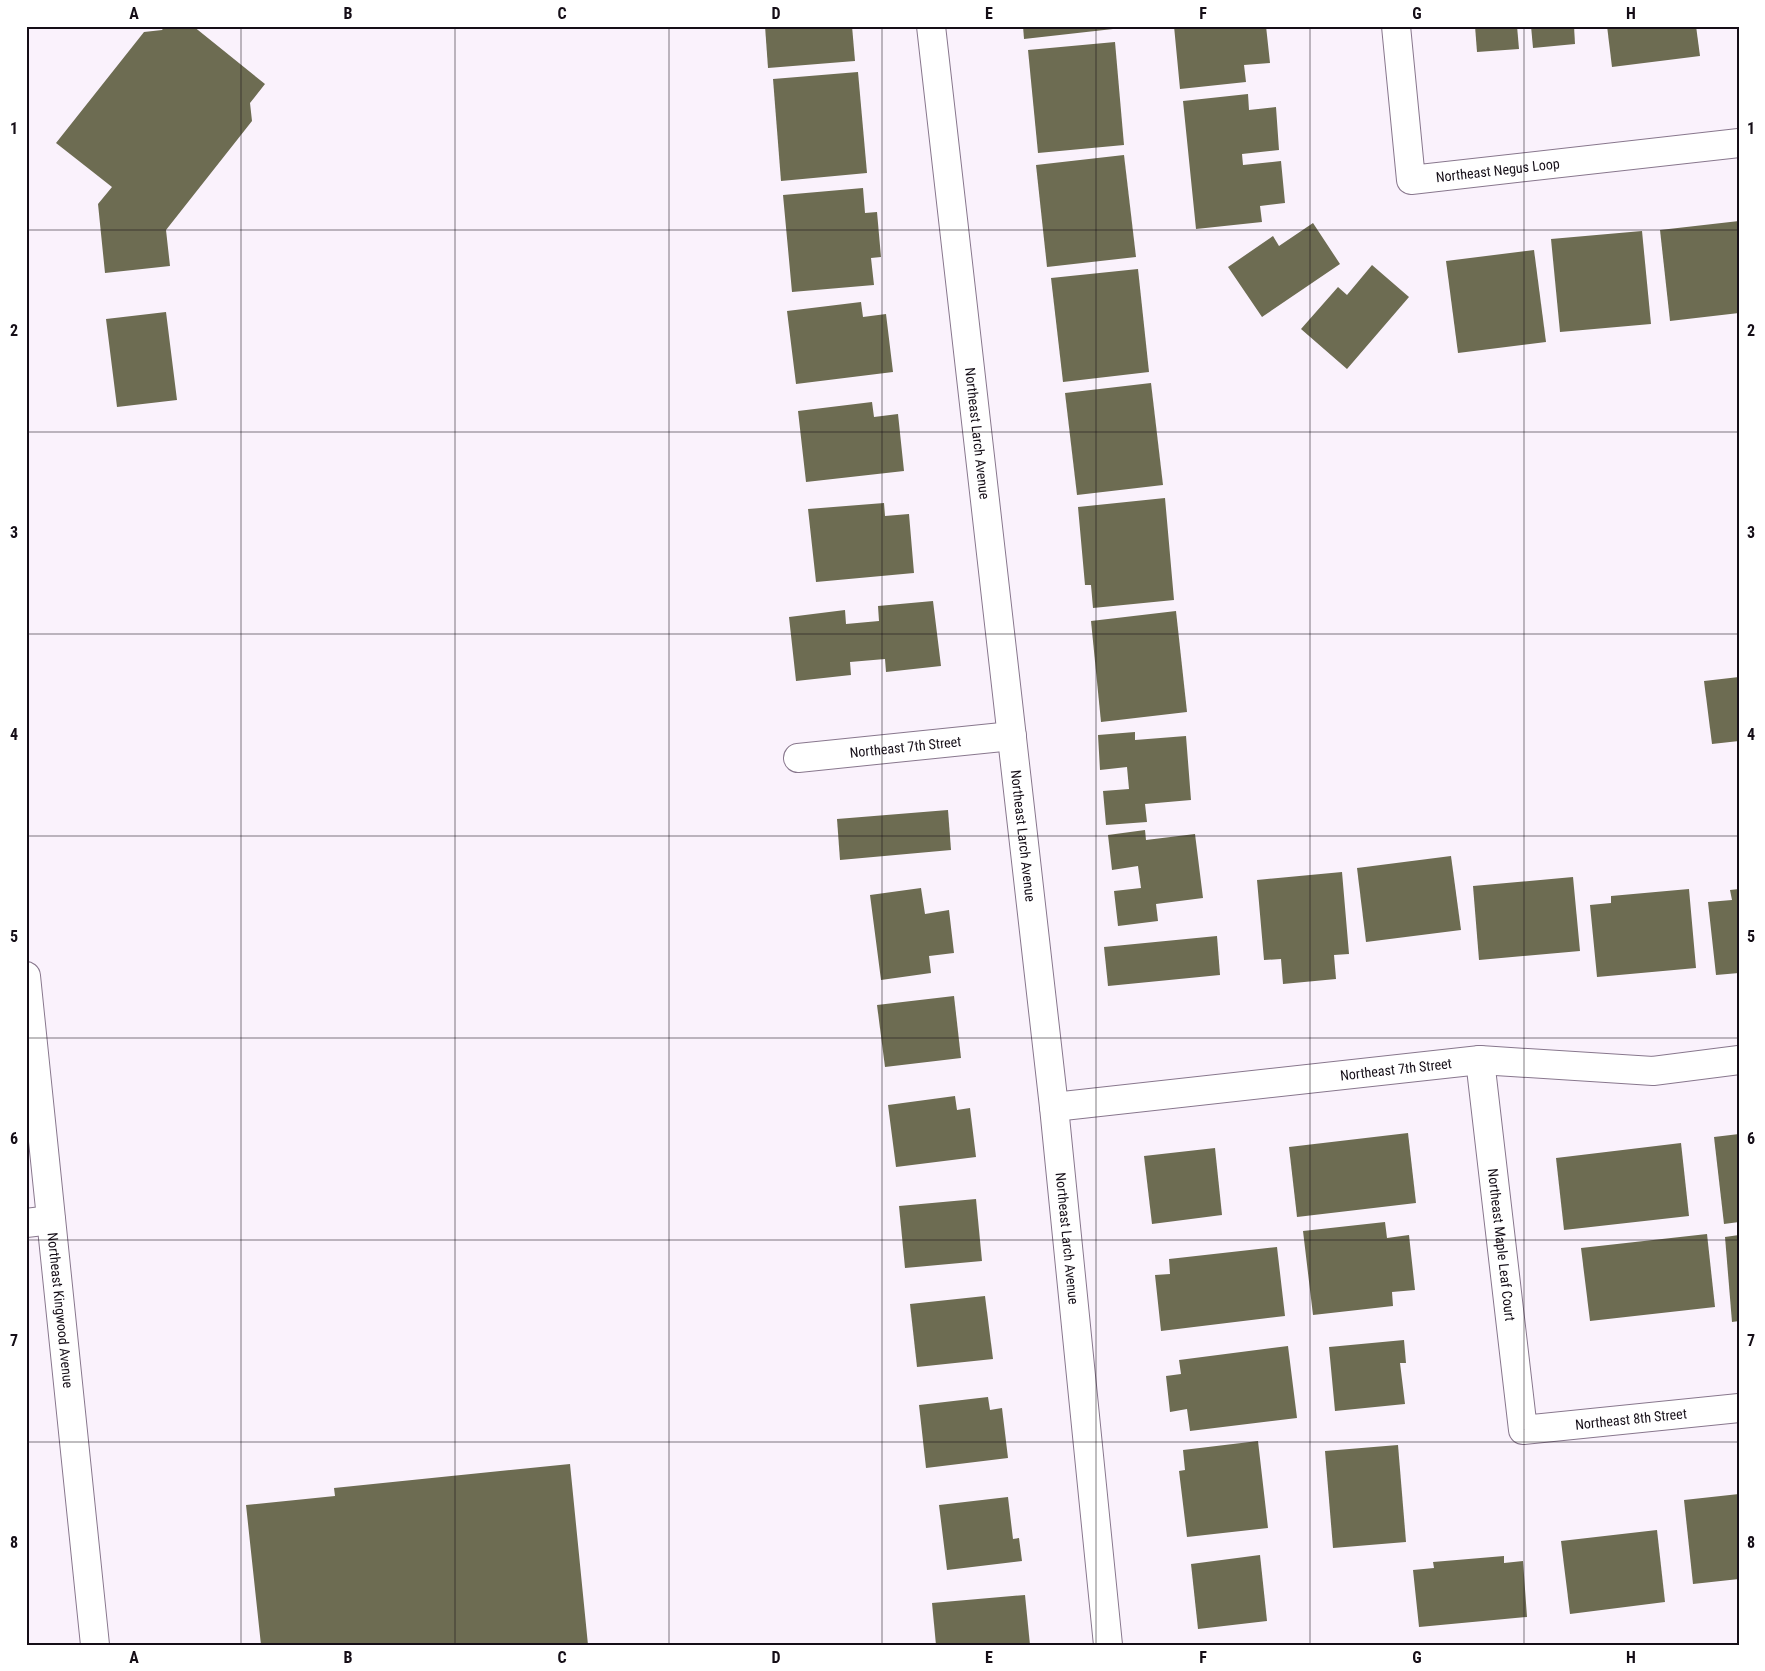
<svg xmlns="http://www.w3.org/2000/svg" width="1765" height="1671" font-family="'Roboto Condensed',sans-serif">
<style>
.building{fill:#6d6c52}
.lines{fill:none;stroke-linecap:round;stroke-linejoin:round}
.minor-casing{stroke:#88778d;stroke-width:30}
.minor{stroke:#fff;stroke-width:28}
.grid{fill:none;stroke:#150e17;stroke-width:1;stroke-opacity:0.55}
.labels{text-anchor:middle;stroke-width:4;stroke-linejoin:round;paint-order:stroke}
.street-label{font-size:14px;fill:#150e17;stroke:#fff}
.neatline{fill:none;stroke:#150e17;stroke-width:2}
.grid-label{font-size:16px;text-anchor:middle;font-weight:bold;fill:#150e17}
</style>
<rect width="100%" height="100%" fill="#faf2fc"/>
<g class="building">
<path d="M165,26H193L265,84L250,103L252,121L166,230L170,266L105,273L98,204L112,187L56,143L144,32L162,30Z"/>
<path d="M765,26H852L855,61L768,68Z"/>
<path d="M1023,26H1112L1113,29L1024,39Z"/>
<path d="M1174,26H1266L1270,63L1244,65L1246,82L1180,89Z"/>
<path d="M1475,26H1517L1519,49L1477,52Z"/>
<path d="M1531,26H1574L1575,44L1533,48Z"/>
<path d="M1607,26H1696L1700,56L1612,67Z"/>
<path d="M1115,42L1124,145L1038,153L1028,50Z"/>
<path d="M858,72L867,173L781,181L773,79Z"/>
<path d="M1248,94L1249,110L1276,107L1279,150L1242,154L1243,165L1281,161L1285,203L1260,206L1262,222L1196,229L1183,101Z"/>
<path d="M1124,155L1136,257L1047,267L1036,165Z"/>
<path d="M863,188L865,213L877,212L881,257L871,258L874,285L792,292L783,195Z"/>
<path d="M1739,221V313L1670,321L1660,230Z"/>
<path d="M1313,223L1340,264L1262,317L1228,267L1273,236L1279,246Z"/>
<path d="M1642,231L1651,324L1560,332L1551,239Z"/>
<path d="M1534,250L1546,342L1458,353L1446,261Z"/>
<path d="M1372,265L1409,297L1347,369L1301,329L1338,287L1347,295Z"/>
<path d="M1138,269L1149,372L1063,382L1051,278Z"/>
<path d="M861,302L863,317L886,314L893,372L796,384L787,311Z"/>
<path d="M166,312L177,400L117,407L106,319Z"/>
<path d="M1151,383L1163,485L1077,495L1065,393Z"/>
<path d="M872,402L874,417L898,414L904,471L806,482L798,411Z"/>
<path d="M1165,498L1174,600L1093,608L1091,585H1085L1078,507Z"/>
<path d="M884,503L885,516L909,514L914,573L816,582L808,509Z"/>
<path d="M933,601L941,666L886,672L885,659L850,662L851,675L796,681L789,617L845,610L846,624L879,621L878,606Z"/>
<path d="M1176,611L1187,712L1101,722L1091,621Z"/>
<path d="M1739,677V741L1712,744L1704,681Z"/>
<path d="M1135,732V740L1186,736L1191,800L1145,804L1147,822L1106,825L1103,791L1129,789L1127,767L1100,770L1098,735Z"/>
<path d="M948,810L951,850L840,860L837,819Z"/>
<path d="M1145,830L1146,840L1195,834L1203,898L1156,904L1158,921L1118,926L1114,891L1141,888L1138,866L1112,870L1108,835Z"/>
<path d="M1451,856L1461,930L1366,942L1357,868Z"/>
<path d="M1342,872L1349,954L1334,955L1336,979L1283,984L1281,959L1264,960L1257,880Z"/>
<path d="M1573,877L1580,951L1479,960L1473,886Z"/>
<path d="M921,888L925,914L949,910L954,953L929,956L931,973L881,980L870,895Z"/>
<path d="M1689,889L1696,968L1597,977L1590,905L1611,903V896Z"/>
<path d="M1739,889V973L1716,975L1708,902L1732,900L1730,890Z"/>
<path d="M1217,936L1220,975L1108,986L1104,947Z"/>
<path d="M954,996L961,1058L885,1067L877,1005Z"/>
<path d="M955,1096L957,1110L970,1108L976,1157L896,1167L888,1105Z"/>
<path d="M1408,1133L1416,1203L1297,1217L1289,1147Z"/>
<path d="M1739,1134V1222L1724,1224L1714,1137Z"/>
<path d="M1681,1143L1689,1216L1564,1230L1556,1158Z"/>
<path d="M1215,1148L1222,1215L1152,1224L1144,1156Z"/>
<path d="M976,1199L982,1261L905,1268L899,1206Z"/>
<path d="M1385,1222L1387,1238L1409,1235L1415,1290L1392,1292L1393,1306L1313,1315L1303,1231Z"/>
<path d="M1707,1234L1715,1307L1590,1321L1581,1248Z"/>
<path d="M1739,1235V1321L1732,1322L1725,1237Z"/>
<path d="M1277,1247L1285,1316L1161,1331L1155,1275L1170,1274L1169,1259Z"/>
<path d="M985,1296L993,1359L917,1367L910,1304Z"/>
<path d="M1404,1340L1406,1363H1400L1405,1404L1335,1411L1329,1347Z"/>
<path d="M1288,1346L1297,1418L1190,1431L1187,1409L1170,1412L1166,1376L1181,1374L1179,1360Z"/>
<path d="M988,1397L990,1410L1002,1408L1008,1458L926,1468L919,1405Z"/>
<path d="M1258,1441L1268,1528L1187,1537L1179,1471L1185,1470L1183,1450Z"/>
<path d="M1398,1445L1406,1542L1333,1548L1325,1451Z"/>
<path d="M570,1464L588,1645H261L246,1505L335,1496L334,1488Z"/>
<path d="M1739,1494V1579L1693,1584L1684,1500Z"/>
<path d="M1008,1497L1013,1539L1019,1538L1022,1561L947,1570L939,1505Z"/>
<path d="M1657,1530L1665,1602L1570,1614L1561,1541Z"/>
<path d="M1260,1555L1267,1621L1198,1629L1191,1564Z"/>
<path d="M1504,1556V1563L1523,1561L1527,1617L1419,1627L1413,1570L1434,1568L1433,1562Z"/>
<path d="M1025,1595L1030,1645H936L932,1603Z"/>
</g>
<g class="lines">
<g class="minor-casing">
<g id="minor">
<path id="s1" d="M931,26L1054,1107L1108,1645"/>
<path id="s2" d="M1396,26L1411,180L1739,143"/>
<path id="s3" d="M798,758L1012,736"/>
<path id="s4" d="M26,976L95,1645"/>
<path id="s5" d="M1480,1060L1523,1430L1739,1408"/>
<path id="s6" d="M1054,1107L1480,1060L1653,1071L1739,1060"/>
<path d="M26,1223L51,1220"/>
</g>
</g>
<use href="#minor" class="minor"/>
</g>
<path class="grid" d="M241,26V1645M455,26V1645M669,26V1645M882,26V1645M1096,26V1645M1310,26V1645M1524,26V1645M26,230H1739M26,432H1739M26,634H1739M26,836H1739M26,1038H1739M26,1240H1739M26,1442H1739"/>
<g class="labels">
<g class="street-label">
<text dy="5" stroke="none"><textPath href="#s2" startOffset="242">Northeast Negus Loop</textPath></text>
<text dy="5" stroke="none"><textPath href="#s1" startOffset="410">Northeast Larch Avenue</textPath></text>
<text dy="5" stroke="none"><textPath href="#s3" startOffset="108">Northeast 7th Street</textPath></text>
<text dy="5" stroke="none"><textPath href="#s1" startOffset="815">Northeast Larch Avenue</textPath></text>
<text dy="5" stroke="none"><textPath href="#s6" startOffset="344">Northeast 7th Street</textPath></text>
<text dy="5" stroke="none"><textPath href="#s1" startOffset="1220">Northeast Larch Avenue</textPath></text>
<text dy="5" stroke="none"><textPath href="#s5" startOffset="186">Northeast Maple Leaf Court</textPath></text>
<text dy="5" stroke="none"><textPath href="#s4" startOffset="336">Northeast Kingwood Avenue</textPath></text>
<text dy="5" stroke="none"><textPath href="#s5" startOffset="481">Northeast 8th Street</textPath></text>
</g>
</g>
<rect width="1765" height="1671" fill="none" stroke="#ffffff" stroke-width="55"/>
<rect x="28" y="28" width="1710" height="1616" class="neatline"/>
<g class="grid-label">
<text x="134" y="19">A</text>
<text x="348" y="19">B</text>
<text x="562" y="19">C</text>
<text x="776" y="19">D</text>
<text x="989" y="19">E</text>
<text x="1203" y="19">F</text>
<text x="1417" y="19">G</text>
<text x="1631" y="19">H</text>
<text x="14" y="134">1</text>
<text x="1751" y="134">1</text>
<text x="14" y="336">2</text>
<text x="1751" y="336">2</text>
<text x="14" y="538">3</text>
<text x="1751" y="538">3</text>
<text x="14" y="740">4</text>
<text x="1751" y="740">4</text>
<text x="14" y="942">5</text>
<text x="1751" y="942">5</text>
<text x="14" y="1144">6</text>
<text x="1751" y="1144">6</text>
<text x="14" y="1346">7</text>
<text x="1751" y="1346">7</text>
<text x="14" y="1548">8</text>
<text x="1751" y="1548">8</text>
<text x="134" y="1663">A</text>
<text x="348" y="1663">B</text>
<text x="562" y="1663">C</text>
<text x="776" y="1663">D</text>
<text x="989" y="1663">E</text>
<text x="1203" y="1663">F</text>
<text x="1417" y="1663">G</text>
<text x="1631" y="1663">H</text>
</g>
</svg>
